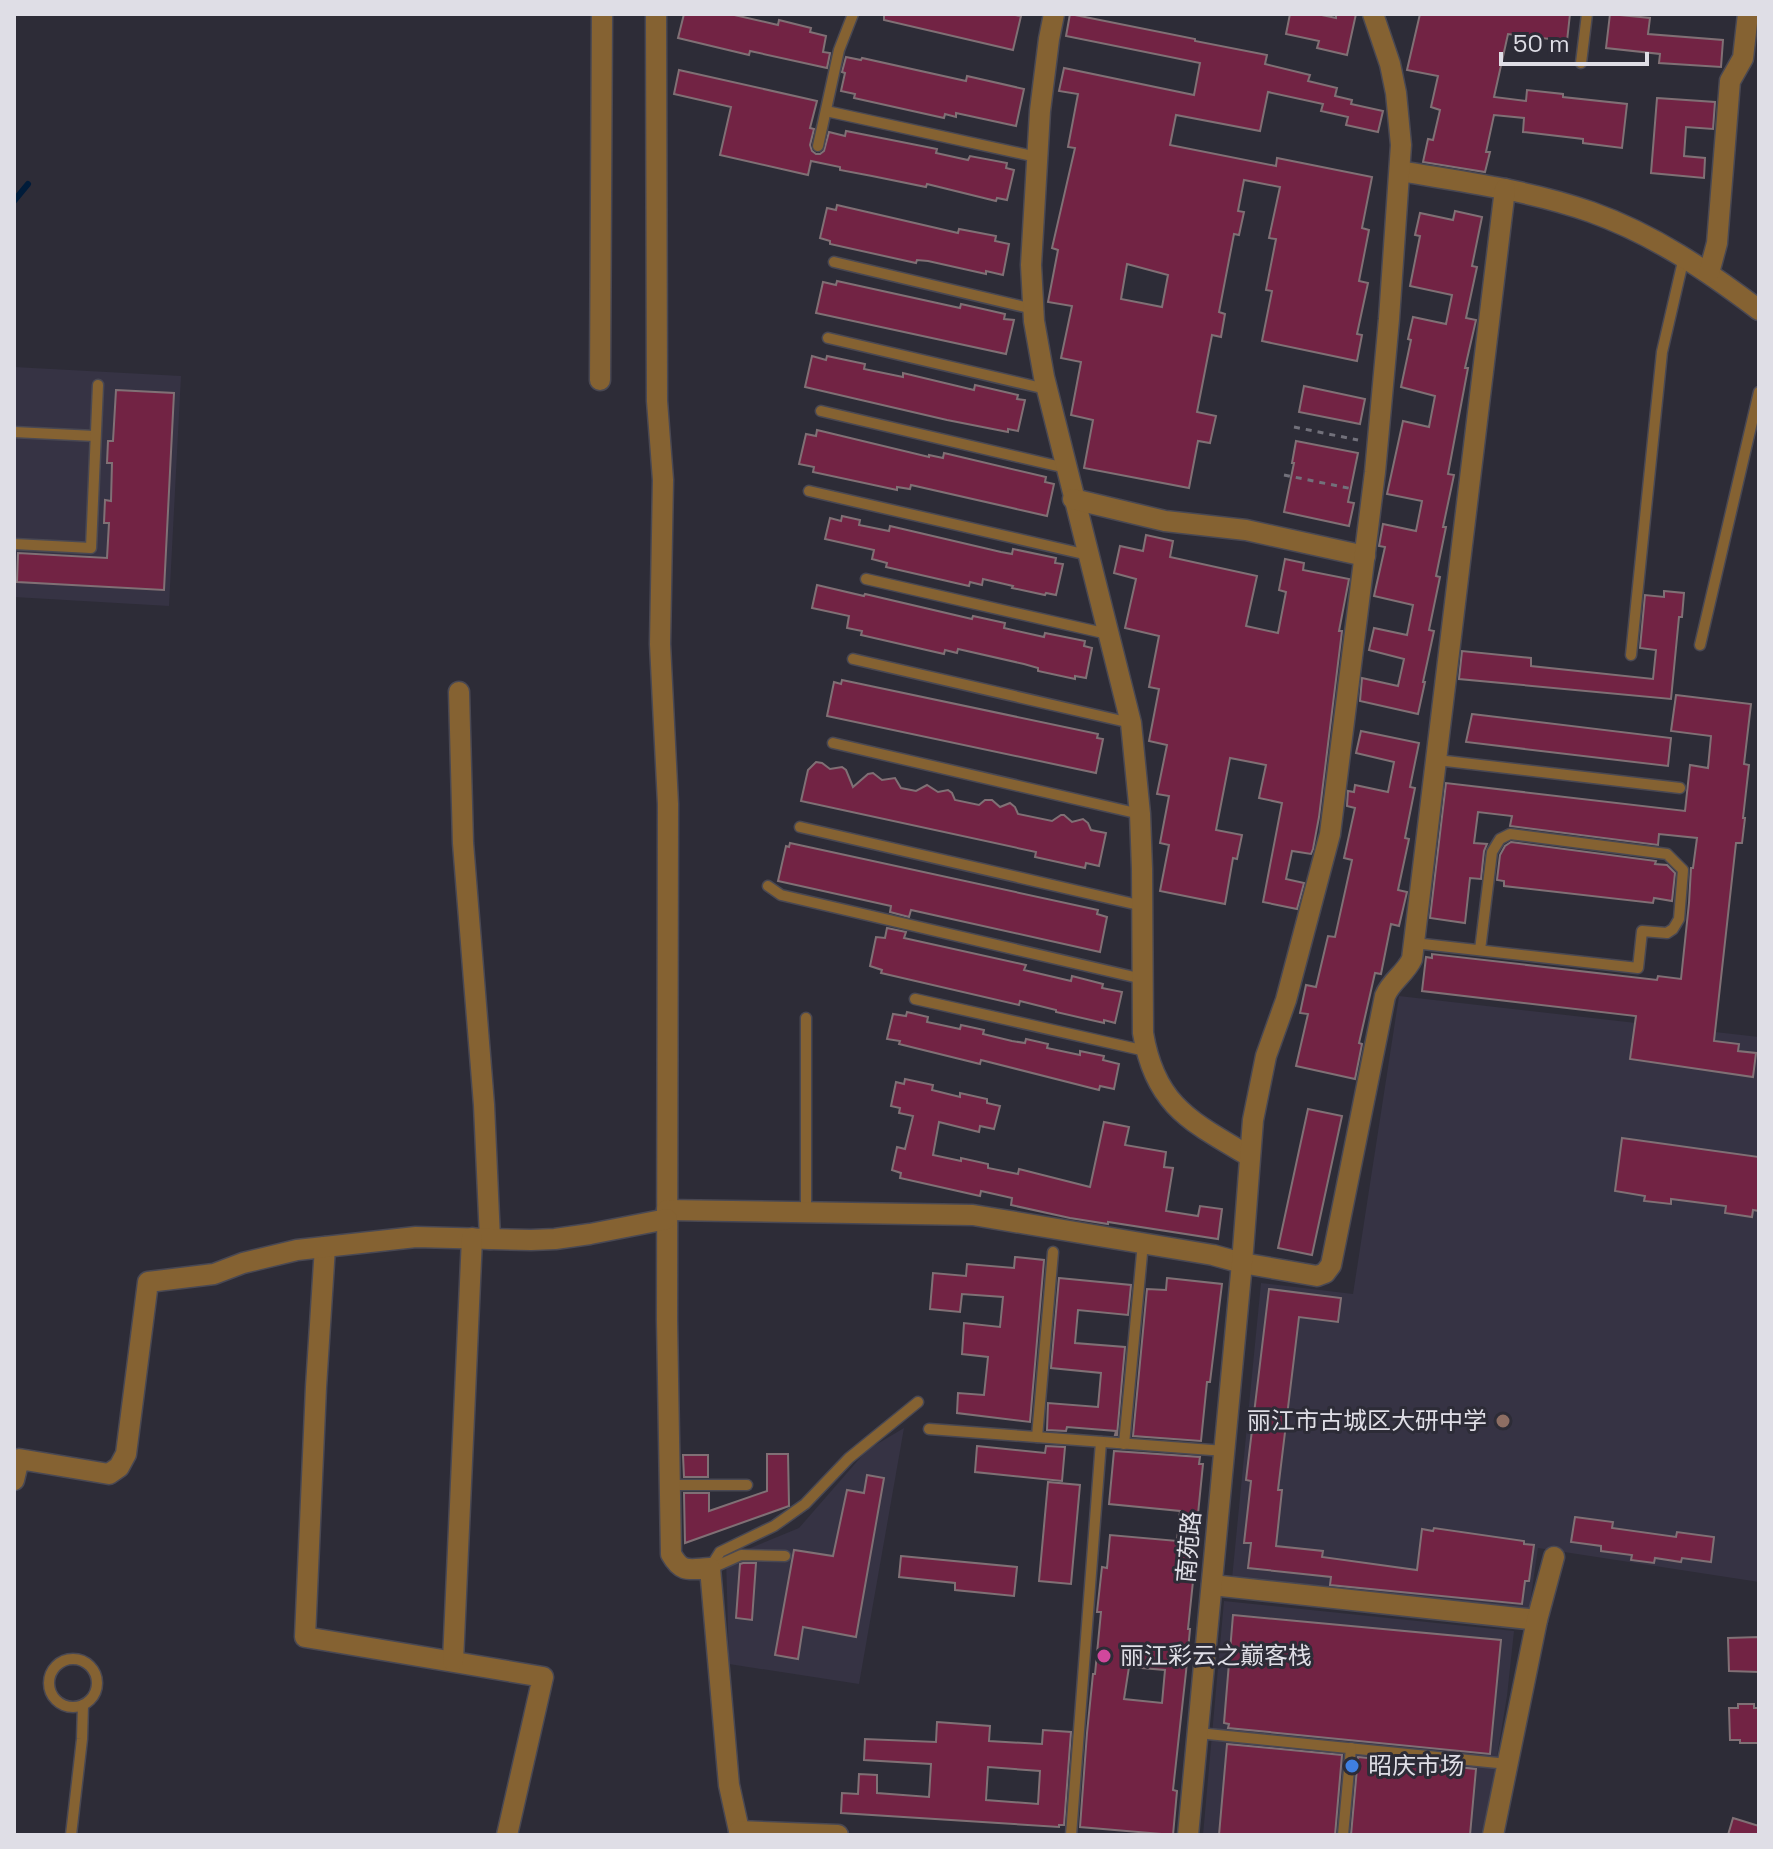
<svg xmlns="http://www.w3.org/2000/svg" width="1773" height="1849" font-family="'Space Grotesk','Noto Sans SC',sans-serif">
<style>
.built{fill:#363344}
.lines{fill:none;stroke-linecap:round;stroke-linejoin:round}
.stream{stroke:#001c3a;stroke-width:6}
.building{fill:#722344;stroke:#807075;stroke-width:2;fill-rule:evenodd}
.lane-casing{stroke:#494853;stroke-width:13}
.street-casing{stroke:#494853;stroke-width:23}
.path{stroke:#72717b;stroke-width:3;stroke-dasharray:6 6;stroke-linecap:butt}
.lane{stroke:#856232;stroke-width:10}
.street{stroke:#856232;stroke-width:20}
.education-dot{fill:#8d6e63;stroke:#2d2c37;stroke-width:3}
.hotel-dot{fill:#d1479c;stroke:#2d2c37;stroke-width:3}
.shop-dot{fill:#3f7fe0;stroke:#2d2c37;stroke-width:3}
.labels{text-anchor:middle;stroke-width:6;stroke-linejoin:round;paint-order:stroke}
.poi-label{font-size:24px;fill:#dfdee6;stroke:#2d2c37;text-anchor:start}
.street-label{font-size:24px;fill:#dfdee6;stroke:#2d2c37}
</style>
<rect width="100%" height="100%" fill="#2d2c37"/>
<g class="built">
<path d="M14,367L181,376L169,606L14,597Z"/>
<path d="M1399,996L1759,1037V1582L1538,1548L1529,1610L1232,1579L1261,1283L1353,1294Z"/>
<path d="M904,1428L859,1684L729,1664L726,1558L799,1528L867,1450Z"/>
<path d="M1224,1601L1514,1631L1507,1696L1484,1835H1203Z"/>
</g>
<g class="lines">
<path class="stream" d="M14,201L28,184"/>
</g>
<g class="building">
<path d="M684,14H730L778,25L779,20L811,28L810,32L826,36L823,52L830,53L827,68L750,51L749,55L678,38Z"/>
<path d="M884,14H1009L1021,16L1013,50L884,20Z"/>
<path d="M1070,14L1195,39V41L1267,55L1265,64L1310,75L1308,81L1337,88L1335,96L1352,100L1351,104L1383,111L1378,132L1346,125L1348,117L1321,111L1323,104L1268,92L1260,131L1176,115L1170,145L1276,166L1277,158L1372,177L1362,228L1369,230L1359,281L1368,283L1357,334L1362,335L1357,361L1262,341L1272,291L1266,290L1276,239L1269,238L1280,187L1244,180L1238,211L1244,212L1239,235L1234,234L1219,312L1225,314L1221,337L1212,335L1197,412L1216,416L1210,443L1198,441L1189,488L1084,468L1093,420L1071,415L1081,362L1061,358L1072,306L1048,302L1058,250L1052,248L1075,148L1068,147L1078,94L1059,91L1064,68L1194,95L1200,63L1066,36ZM1127,264L1168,275L1162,307L1121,299Z"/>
<path d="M1290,14H1317L1336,18V14H1356L1347,55L1317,48L1319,41L1286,34Z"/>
<path d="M1420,14H1570L1567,41L1508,34L1494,97L1526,101L1527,90L1563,94V97L1627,104L1622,148L1583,143V139L1523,132L1524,118L1494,115L1486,152H1490L1485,172L1423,162L1428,139L1433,140L1440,110L1431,107L1438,76L1407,70Z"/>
<path d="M1610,14L1650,18L1648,34L1723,40L1721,67L1659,63L1660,54L1606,48Z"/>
<path d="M846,57L861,60L862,58L966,81L967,76L1024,89L1016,126L956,113V117L945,114L944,118L854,98L855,94L841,91L845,73L842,72Z"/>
<path d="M679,70L817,101L810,128L814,129L810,145L812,151L816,154H820L824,151L829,132L845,136L846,131L937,149L936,153L968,160L970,156L1007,163L1006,168L1014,170L1007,200L997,198L996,201L927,184L926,187L872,176L840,170V167L811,161L808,175L720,155L731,107L674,94Z"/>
<path d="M1657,98L1715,102L1713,129L1686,127L1684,156L1705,158L1704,178L1651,173Z"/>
<path d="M837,205L958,233L959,229L996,236L995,241L1009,244L1003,275L986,271V274L928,261L917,260L916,263L830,244V241L820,238L827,208L836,210Z"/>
<path d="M1455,211L1482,217L1472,266L1477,267L1466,318L1476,320L1465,368H1468L1448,474L1454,475L1443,527H1446L1436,576L1440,577L1429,630L1434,631L1423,682H1425L1418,714L1360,701L1362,678L1398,686L1404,659L1369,650L1374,628L1407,635L1413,605L1374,596L1385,547L1379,546L1383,524L1416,531L1422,501L1387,494L1403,421L1429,427L1435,396L1401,387L1411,340L1408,339L1413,317L1446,324L1452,295L1410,286L1420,236L1415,235L1420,213L1453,220Z"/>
<path d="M837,281L960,308L961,304L1005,314L1004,319L1014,320L1006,354L816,313L823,282L836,285Z"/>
<path d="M812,356L826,360L827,356L865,364L864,369L903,377V373L974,390L975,385L1018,395L1017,399L1025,400L1018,431L1008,429V432L947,420L805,387Z"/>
<path d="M1304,386L1365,399L1360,424L1299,412Z"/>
<path d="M116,390L174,393L164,590L17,582L18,553L107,558L109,523H104L105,500L111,501L112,463H107L108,441H113Z"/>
<path d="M817,430L929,457V455L943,458L944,453L1046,477L1045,482L1054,484L1047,516L911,485L910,489L897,487V490L813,472L814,467L799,464L806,434L816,436Z"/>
<path d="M1296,441L1358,453L1348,502L1354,503L1349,526L1284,512L1294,463H1292Z"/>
<path d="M842,516L860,520L859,525L889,531L890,526L1001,552L1012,554L1013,549L1056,558L1055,563L1063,564L1056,595L1046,593L1045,595L1012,588L1013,586L983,579L982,585L970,582L969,586L886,567L887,563L872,559L874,550L825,539L830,518L841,521Z"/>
<path d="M1146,535L1173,541L1170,557L1257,576L1246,626L1278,633L1286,592L1279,590L1285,559L1304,563L1303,570L1349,579L1339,631H1342L1319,817L1313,849L1311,854L1292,851L1286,879L1304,883L1297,909L1263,902L1282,803L1259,798L1266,765L1230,758L1216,830L1242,835L1237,859L1233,858L1225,904L1160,891L1169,845L1160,843L1169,796L1157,794L1167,745L1149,741L1159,689L1149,687L1159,636L1125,628L1136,579L1114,573L1120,546L1143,551Z"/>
<path d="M817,585L864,596L865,594L972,619L973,616L1005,623L1004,628L1044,637L1045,633L1085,641L1084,646L1092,648L1086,678L1075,676V679L1038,671V668L1024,664L958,649L957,653L945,650L944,654L861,635L862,631L847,628L849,616L812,608Z"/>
<path d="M1664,591L1684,593L1682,617H1679L1671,699L1459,679L1462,651L1531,658V666L1653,679L1656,650L1640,648L1645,595L1664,597Z"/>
<path d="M842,680L1098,734L1097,738L1103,739L1096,773L827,716L834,682L841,684Z"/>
<path d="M1676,695L1751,704L1744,764L1749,765L1743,818H1745L1742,843H1736L1714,1041L1739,1044L1738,1051L1756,1053L1753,1077L1630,1059L1636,1016L1422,991L1426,957L1432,958V954L1657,980L1658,976L1681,979L1689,903L1691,868H1693L1697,838L1659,834L1658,845L1510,826L1512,816L1478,812L1474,843L1487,844L1484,851L1481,879L1470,878L1465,923L1430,918L1446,783L1685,811L1690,765L1708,768L1711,736L1671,731Z"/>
<path d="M1472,714L1671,738L1668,766L1466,742Z"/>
<path d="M1361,731L1419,743L1410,787L1415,788L1405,838L1409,839L1398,890L1407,892L1399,926L1391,924L1381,974L1375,973L1359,1043L1362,1044L1355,1079L1296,1066L1308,1014L1300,1013L1306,985L1316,987L1328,936L1335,937L1352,860L1344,858L1355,808L1347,806L1348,791L1354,792L1355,785L1388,792L1394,762L1356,753Z"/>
<path d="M816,762L822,763L830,769L842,767L846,770L853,787L868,774L873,773L882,780L895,778L901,788L916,791L927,785L938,792L948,790L952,793L955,800L979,805L985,800H992L1000,807L1010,803L1015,807L1018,814L1052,821L1061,815H1064L1072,822L1083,819L1088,823L1091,830L1106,833L1099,866L1086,863L1085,868L1035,857L1036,852L801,801L808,770Z"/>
<path d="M1511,842L1656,861L1655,864L1667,865L1675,873L1672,901L1654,898L1653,903L1504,886V881L1497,880L1500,855L1505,846Z"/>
<path d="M790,843L1098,910L1097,914L1107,917L1100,952L911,910L909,917L890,912L891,906L778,881L786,846L789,847Z"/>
<path d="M887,928L906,932L904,938L1026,965L1024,970L1071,981L1072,976L1103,984L1102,988L1122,992L1115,1023L1104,1020V1023L1056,1012V1010L1020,1001L1019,1005L881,973L882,970L870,966L876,937L885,938Z"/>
<path d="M907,1012L928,1017L927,1022L960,1029L961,1025L984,1030L983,1034L1012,1041L1025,1043L1026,1039L1048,1044L1047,1048L1080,1055V1051L1104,1056L1103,1060L1119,1064L1114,1089L1100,1086L1099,1090L981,1060L980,1064L899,1044L900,1041L887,1039L893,1014L906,1016Z"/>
<path d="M905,1079L933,1085L932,1090L960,1097V1093L987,1099V1103L1000,1106L994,1129L980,1126L979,1132L939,1122L933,1155L961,1161V1158L988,1164V1168L1018,1174L1019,1169L1090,1187L1104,1122L1129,1127L1125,1145L1166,1152L1164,1167L1173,1168L1166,1211L1198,1216L1200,1206L1222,1209L1218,1239L1108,1222V1224L1070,1218L1011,1205L1012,1198L981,1191L980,1196L900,1178L901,1173L892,1170L897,1147L905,1149L913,1116L899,1113L900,1108L891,1106L896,1082L904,1084Z"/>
<path d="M1308,1109L1342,1116L1312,1255L1278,1248Z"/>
<path d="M1622,1138L1759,1157V1211L1753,1210L1752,1217L1725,1213L1726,1206L1671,1199V1204L1644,1201L1645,1196L1615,1191Z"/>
<path d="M1015,1257L1044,1260L1030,1422L957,1413L958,1393L984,1395L988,1357L962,1354L964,1323L1000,1327L1003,1297L962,1294L960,1312L930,1309L933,1273L966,1276L967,1264L1014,1268Z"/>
<path d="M1059,1278L1131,1285L1128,1315L1078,1310L1075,1343L1125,1347L1117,1435H1115L1116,1431L1067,1427L1066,1431L1047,1430L1048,1403L1098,1407L1101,1373L1051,1368Z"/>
<path d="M1167,1278L1222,1284L1210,1382H1207L1201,1441L1133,1436L1147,1289L1166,1290Z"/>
<path d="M1269,1289L1341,1298L1338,1322L1299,1317L1278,1490H1282L1276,1546L1323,1551L1322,1557L1417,1570L1422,1529L1433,1531L1434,1528L1524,1541V1544L1534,1545L1529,1581H1525L1522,1604L1330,1585L1331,1577L1248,1568L1251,1543H1244L1251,1481L1246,1480Z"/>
<path d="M977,1446L1045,1453L1046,1446L1065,1447L1062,1481L975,1472Z"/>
<path d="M1114,1451L1200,1457L1199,1464H1203L1197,1524H1199L1188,1629H1190L1186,1672L1173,1790L1177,1791L1173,1835L1080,1827L1087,1733L1093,1674H1095L1101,1612H1097L1102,1567L1107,1568L1110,1535L1177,1541L1180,1511L1109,1504ZM1129,1667L1165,1670L1162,1703L1124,1699Z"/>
<path d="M767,1454H788L789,1506L685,1543L684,1493H709V1511L767,1491Z"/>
<path d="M683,1455H708V1477H684Z"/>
<path d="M867,1475L884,1478L856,1637L803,1627L798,1659L775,1655L794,1550L833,1556L847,1490L864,1493Z"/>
<path d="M1048,1482L1080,1485L1071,1584L1039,1581Z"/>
<path d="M1575,1517L1613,1522L1612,1528L1676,1537L1677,1532L1714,1537L1711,1562L1682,1558L1681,1562L1655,1558L1654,1563L1631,1560L1632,1555L1601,1551V1546L1571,1542Z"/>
<path d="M901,1556L1017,1567L1014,1596L955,1590V1583L899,1577Z"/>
<path d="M743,1563H756L752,1620L736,1618L740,1564Z"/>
<path d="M1233,1615L1501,1640L1490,1754L1228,1728L1229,1724L1224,1723Z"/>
<path d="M1759,1637V1672L1729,1671L1728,1638Z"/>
<path d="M1738,1704H1754V1708H1759V1743H1740V1740H1730L1729,1708H1738Z"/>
<path d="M937,1722L990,1726L989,1741L1042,1744L1043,1730L1071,1732L1064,1825H1059V1827L841,1813L842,1793L858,1794L859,1774L877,1775V1793L929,1797L931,1764L864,1760L865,1739L936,1742ZM988,1767L1040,1771L1038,1804L986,1800Z"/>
<path d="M1227,1744L1342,1755L1335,1835H1219Z"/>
<path d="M1358,1757L1476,1769L1470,1835H1351Z"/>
<path d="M1733,1818L1759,1826V1835H1728Z"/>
</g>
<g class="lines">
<g class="lane-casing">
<g id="lane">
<path d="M1581,63L1587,14"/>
<path d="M826,111L1037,157"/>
<path d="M818,146L839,50L853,14"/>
<path d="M834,262L1033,309"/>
<path d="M828,338L1046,389"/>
<path d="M821,411L1066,468"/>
<path d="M14,432L95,436"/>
<path d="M809,491L1088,555"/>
<path d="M14,544L91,548L98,385"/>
<path d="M866,579L1108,634"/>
<path d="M1700,645L1759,392"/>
<path d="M1631,655L1662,352L1684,257"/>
<path d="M853,659L1131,723"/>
<path d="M833,743L1140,814"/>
<path d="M1437,760L1680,788"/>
<path d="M800,827L1143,906"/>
<path d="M768,886L781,895L1143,979"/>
<path d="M1414,943L1638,968L1642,931L1667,933L1673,929L1679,919L1683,870L1667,854L1510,834L1500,839L1492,852L1480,950"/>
<path d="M915,999L1146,1051"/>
<path d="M806,1211V1018"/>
<path d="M929,1429L1225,1451"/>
<path d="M1037,1437L1053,1252"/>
<path d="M1124,1444L1143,1243"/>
<path d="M670,1485H747"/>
<path d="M710,1568L720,1552L774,1526L805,1504L849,1458L918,1402"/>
<path d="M712,1568L741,1555L785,1556"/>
<circle cx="73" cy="1683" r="24"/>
<path d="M1198,1733L1508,1764"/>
<path d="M71,1835L82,1739L83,1705"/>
<path d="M1071,1835L1101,1442"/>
<path d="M1343,1835L1351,1748"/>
</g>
</g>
<g class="street-casing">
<g id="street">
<path d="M656,14L657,401L663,480L660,644L668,804L667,1320L671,1554C682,1574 690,1569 710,1568L729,1785L740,1835"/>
<path d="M1054,14L1049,39L1040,111L1031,265L1034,321L1044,377L1131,723L1140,814L1142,869L1143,1033C1155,1106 1192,1122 1249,1156"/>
<path d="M1400,171C1463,182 1529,190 1591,212C1653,234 1706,270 1759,310"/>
<path d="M1709,273L1717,243L1730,81L1743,58L1748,14"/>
<path d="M600,380L602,14"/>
<path d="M1073,499L1165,521L1246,530L1365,556"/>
<path d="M459,692L463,843L484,1105L490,1239"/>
<path d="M667,1210L973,1215L1213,1255L1242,1263L1317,1276L1325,1273L1331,1265L1385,996C1391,981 1405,974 1412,959L1505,189"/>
<path d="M325,1247L316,1387L305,1637L543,1677L507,1835"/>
<path d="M14,1480L19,1459L109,1474L119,1467L126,1454L148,1282L214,1274L243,1263L297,1250L416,1237L531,1240L555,1239L590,1234L667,1219"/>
<path d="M1212,1585L1537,1620"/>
<path d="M453,1661L472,1238"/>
<path d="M739,1831L838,1835"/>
<path d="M1188,1835L1242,1263L1253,1120L1266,1056L1286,1000L1330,834L1375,472L1389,319L1401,145L1396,93L1390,64L1373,14"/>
<path d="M1493,1835L1537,1620L1554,1557"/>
</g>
</g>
<g class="path">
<path d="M1294,427L1358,440"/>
<path d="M1284,475L1353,489"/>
</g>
<use href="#lane" class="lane"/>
<use href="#street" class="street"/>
</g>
<circle class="education-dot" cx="1503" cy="1421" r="8"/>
<circle class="hotel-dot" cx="1104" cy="1656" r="8"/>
<circle class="shop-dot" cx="1352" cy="1766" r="8"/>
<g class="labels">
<g class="poi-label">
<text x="1487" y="1429" text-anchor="end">丽江市古城区大研中学</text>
<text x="1120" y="1664">丽江彩云之巅客栈</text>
<text x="1368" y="1774">昭庆市场</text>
</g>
<g class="street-label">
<text transform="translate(1189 1547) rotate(-85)" y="8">南苑路</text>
</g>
</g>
<rect width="1773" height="1849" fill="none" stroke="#dfdee6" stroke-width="32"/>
<path d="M1501 52v12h146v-12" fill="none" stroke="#dfdee6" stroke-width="4"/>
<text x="1513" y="52" font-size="24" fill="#dfdee6" stroke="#2d2c37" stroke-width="6" paint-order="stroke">50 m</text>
</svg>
